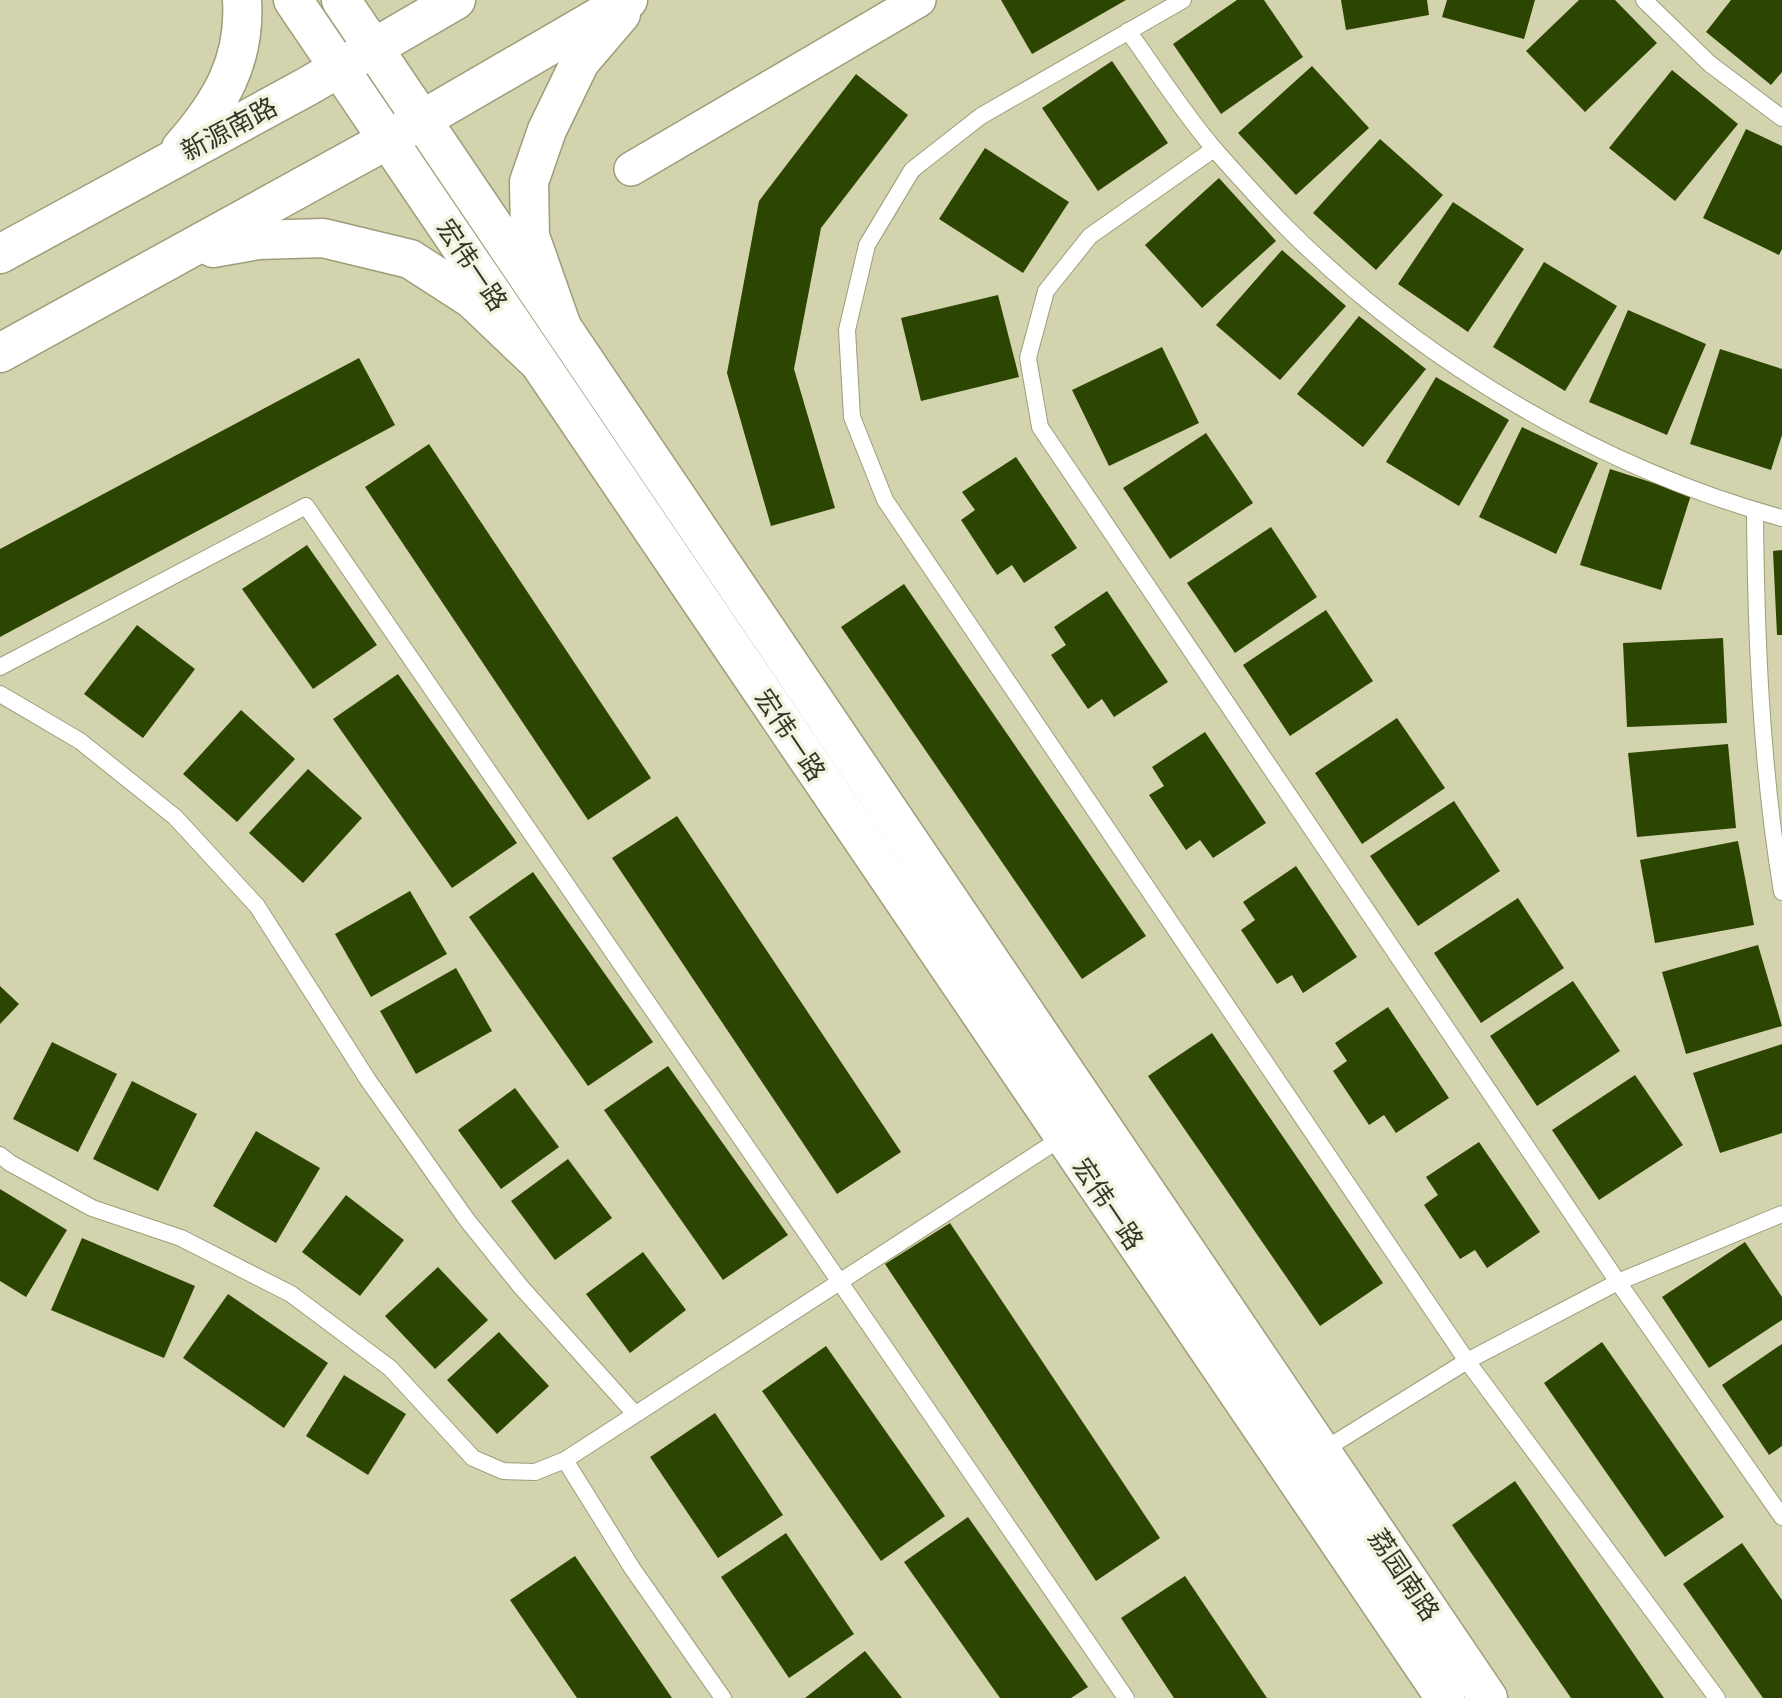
<svg xmlns="http://www.w3.org/2000/svg" width="1782" height="1698" font-family="'Alegreya Sans','Noto Sans SC',sans-serif">
<style>
.building{fill:#2c4500}
.lines{fill:none;stroke-linecap:round;stroke-linejoin:round}
.service-casing{stroke:#9d9e79;stroke-width:18}
.minor-casing{stroke:#9d9e79;stroke-width:36}
.secondary-casing{stroke:#9d9e79;stroke-width:41}
.primary-casing{stroke:#9d9e79;stroke-width:41}
.service{stroke:#fff;stroke-width:16}
.minor{stroke:#fff;stroke-width:33}
.secondary{stroke:#fff;stroke-width:38}
.primary{stroke:#fff;stroke-width:38}
.labels{text-anchor:middle;stroke-width:7;stroke-linejoin:round;paint-order:stroke}
.street-label{font-size:26px;fill:#363627;stroke:#f2f3e0}
</style>
<rect width="100%" height="100%" fill="#d3d4ae"/>
<g class="building">
<path d="M1001,0H1126L1032,54Z"/>
<path d="M1237,0H1264L1303,57L1221,114L1173,44Z"/>
<path d="M1341,0H1427L1429,15L1346,30Z"/>
<path d="M1447,0H1535L1524,39L1442,17Z"/>
<path d="M1579,0H1615L1657,43L1585,112L1526,51Z"/>
<path d="M1731,0H1782V72L1771,85L1706,32Z"/>
<path d="M1112,61L1168,143L1098,191L1042,108Z"/>
<path d="M1312,66L1369,128L1296,195L1238,133Z"/>
<path d="M1672,70L1738,124L1675,201L1609,148Z"/>
<path d="M856,74L908,115L821,228L794,369L835,508L771,526L727,373L759,201Z"/>
<path d="M1746,129L1782,146V249L1779,255L1703,218Z"/>
<path d="M1380,139L1443,195L1376,270L1313,213Z"/>
<path d="M985,148L1069,202L1023,273L939,219Z"/>
<path d="M1219,178L1276,241L1202,308L1145,245Z"/>
<path d="M1453,202L1524,249L1468,332L1398,284Z"/>
<path d="M1282,250L1346,306L1280,380L1216,325Z"/>
<path d="M1544,262L1617,306L1565,391L1493,347Z"/>
<path d="M998,295L1019,377L921,401L901,318Z"/>
<path d="M1628,310L1706,344L1667,435L1589,402Z"/>
<path d="M1359,316L1426,369L1363,447L1297,394Z"/>
<path d="M1162,347L1199,423L1109,466L1072,390Z"/>
<path d="M1720,349L1782,369V435L1771,470L1690,444Z"/>
<path d="M359,358L395,425L0,637V549Z"/>
<path d="M1436,377L1509,420L1459,506L1386,462Z"/>
<path d="M1522,427L1598,463L1556,554L1479,517Z"/>
<path d="M1206,433L1253,503L1170,559L1123,488Z"/>
<path d="M429,444L651,778L588,820L365,487Z"/>
<path d="M1016,457L1077,548L1024,583L1012,565L997,575L961,520L975,510L962,492Z"/>
<path d="M1610,469L1691,495L1661,590L1580,565Z"/>
<path d="M1271,527L1317,597L1235,653L1187,583Z"/>
<path d="M307,545L377,645L313,689L242,589Z"/>
<path d="M1782,550V635H1777L1773,551Z"/>
<path d="M904,584L1146,936L1082,979L841,627Z"/>
<path d="M1107,591L1168,682L1114,717L1102,699L1088,709L1051,655L1066,645L1054,627Z"/>
<path d="M1326,610L1373,681L1290,736L1243,665Z"/>
<path d="M137,625L195,669L143,738L84,694Z"/>
<path d="M1723,638L1727,723L1627,727L1623,643Z"/>
<path d="M398,674L517,843L452,888L333,719Z"/>
<path d="M241,710L295,759L237,822L183,774Z"/>
<path d="M1397,718L1445,788L1362,844L1315,773Z"/>
<path d="M1205,732L1266,823L1213,858L1200,840L1186,850L1149,795L1164,786L1152,767Z"/>
<path d="M1728,744L1736,828L1637,837L1628,753Z"/>
<path d="M308,769L362,818L303,883L249,833Z"/>
<path d="M1454,801L1500,871L1418,926L1370,856Z"/>
<path d="M677,816L901,1152L837,1194L612,858Z"/>
<path d="M1738,841L1754,925L1655,943L1640,860Z"/>
<path d="M1296,866L1357,957L1303,993L1292,975L1277,984L1241,930L1255,920L1243,902Z"/>
<path d="M533,872L653,1042L588,1086L469,917Z"/>
<path d="M410,891L447,954L371,997L335,934Z"/>
<path d="M1518,898L1564,968L1481,1023L1434,953Z"/>
<path d="M1758,945L1782,1026L1686,1054L1662,972Z"/>
<path d="M456,968L492,1031L416,1074L380,1011Z"/>
<path d="M1573,981L1620,1051L1537,1106L1490,1036Z"/>
<path d="M0,986L19,1004L0,1024Z"/>
<path d="M1388,1007L1449,1098L1396,1133L1384,1115L1369,1125L1333,1071L1347,1061L1335,1043Z"/>
<path d="M1212,1033L1383,1283L1320,1326L1148,1076Z"/>
<path d="M52,1042L117,1074L78,1152L13,1119Z"/>
<path d="M1782,1044V1133L1720,1153L1693,1073Z"/>
<path d="M668,1066L788,1235L723,1280L604,1110Z"/>
<path d="M1635,1075L1683,1145L1599,1200L1552,1130Z"/>
<path d="M132,1081L197,1114L158,1191L93,1159Z"/>
<path d="M515,1088L559,1147L501,1189L458,1130Z"/>
<path d="M256,1131L320,1168L276,1243L213,1206Z"/>
<path d="M1479,1142L1540,1232L1487,1268L1475,1250L1460,1259L1424,1205L1438,1195L1426,1177Z"/>
<path d="M568,1159L612,1218L555,1260L511,1201Z"/>
<path d="M0,1189L67,1230L26,1297L0,1281Z"/>
<path d="M346,1195L404,1240L360,1296L302,1252Z"/>
<path d="M950,1223L1160,1538L1096,1581L885,1264Z"/>
<path d="M82,1238L195,1286L164,1358L51,1310Z"/>
<path d="M1745,1242L1782,1297V1320L1709,1368L1662,1297Z"/>
<path d="M643,1252L686,1310L630,1353L586,1294Z"/>
<path d="M438,1267L488,1320L435,1369L385,1316Z"/>
<path d="M228,1294L328,1363L284,1428L183,1358Z"/>
<path d="M499,1332L549,1386L497,1434L447,1380Z"/>
<path d="M1602,1342L1724,1517L1665,1557L1544,1383Z"/>
<path d="M1782,1344V1446L1769,1455L1722,1385Z"/>
<path d="M826,1346L945,1516L881,1561L762,1391Z"/>
<path d="M344,1375L406,1414L368,1475L306,1436Z"/>
<path d="M715,1413L783,1515L718,1558L650,1457Z"/>
<path d="M1515,1481L1664,1698H1571L1452,1525Z"/>
<path d="M968,1517L1088,1687L1071,1698H1000L904,1562Z"/>
<path d="M786,1533L854,1634L789,1678L721,1577Z"/>
<path d="M1742,1543L1782,1600V1698H1763L1683,1584Z"/>
<path d="M575,1556L672,1698H577L510,1600Z"/>
<path d="M1185,1576L1267,1698H1174L1121,1618Z"/>
<path d="M865,1651L902,1698H805Z"/>
</g>
<g class="lines">
<g class="service-casing">
<g id="service">
<path d="M1183,0L981,116L912,170L867,245L847,330L852,417L885,500L1467,1361L1717,1698"/>
<path d="M1644,0L1710,64L1782,118"/>
<path d="M1128,31C1157,71 1184,114 1216,151C1239,177 1263,204 1288,229C1421,362 1600,468 1782,518"/>
<path d="M1214,149L1090,236L1046,291L1028,358L1040,427L1618,1282L1782,1517"/>
<path d="M1755,511C1756,639 1761,765 1782,892"/>
<path d="M0,667L306,506L1126,1698"/>
<path d="M0,694L80,741L175,817L257,906L368,1080L467,1220L521,1287L635,1414"/>
<path d="M0,1155L10,1163L92,1208L181,1238L291,1294L390,1368L473,1458L503,1471L535,1472L565,1460L1063,1137"/>
<path d="M1322,1451L1467,1361L1618,1282L1782,1214"/>
<path d="M565,1460L632,1568L723,1698"/>
</g>
</g>
<g class="minor-casing">
<path id="minor" d="M631,169L919,0"/>
</g>
<g class="secondary-casing">
<g id="secondary">
<path d="M293,0L1445,1698"/>
<path d="M341,0L1488,1698"/>
</g>
</g>
<g class="primary-casing">
<g id="primary">
<path d="M181,148C220,104 246,61 242,0"/>
<path d="M213,248L258,240L323,238L410,259L472,299L535,359"/>
<path d="M0,254L308,86L456,0"/>
<path d="M562,327L530,236L529,182L547,130L580,62L621,14"/>
<path d="M0,353L387,140L628,0"/>
</g>
</g>
<use href="#service" class="service"/>
<use href="#minor" class="minor"/>
<use href="#secondary" class="secondary"/>
<use href="#primary" class="primary"/>
</g>
<g class="labels">
<g class="street-label">
<text transform="translate(229 129) rotate(-28)" y="9">新源南路</text>
<text transform="translate(472 265) rotate(56)" y="9">宏伟一路</text>
<text transform="translate(790 735) rotate(56)" y="9">宏伟一路</text>
<text transform="translate(1108 1204) rotate(56)" y="9">宏伟一路</text>
<text transform="translate(1404 1575) rotate(56)" y="9">荔园南路</text>
</g>
</g>
</svg>
